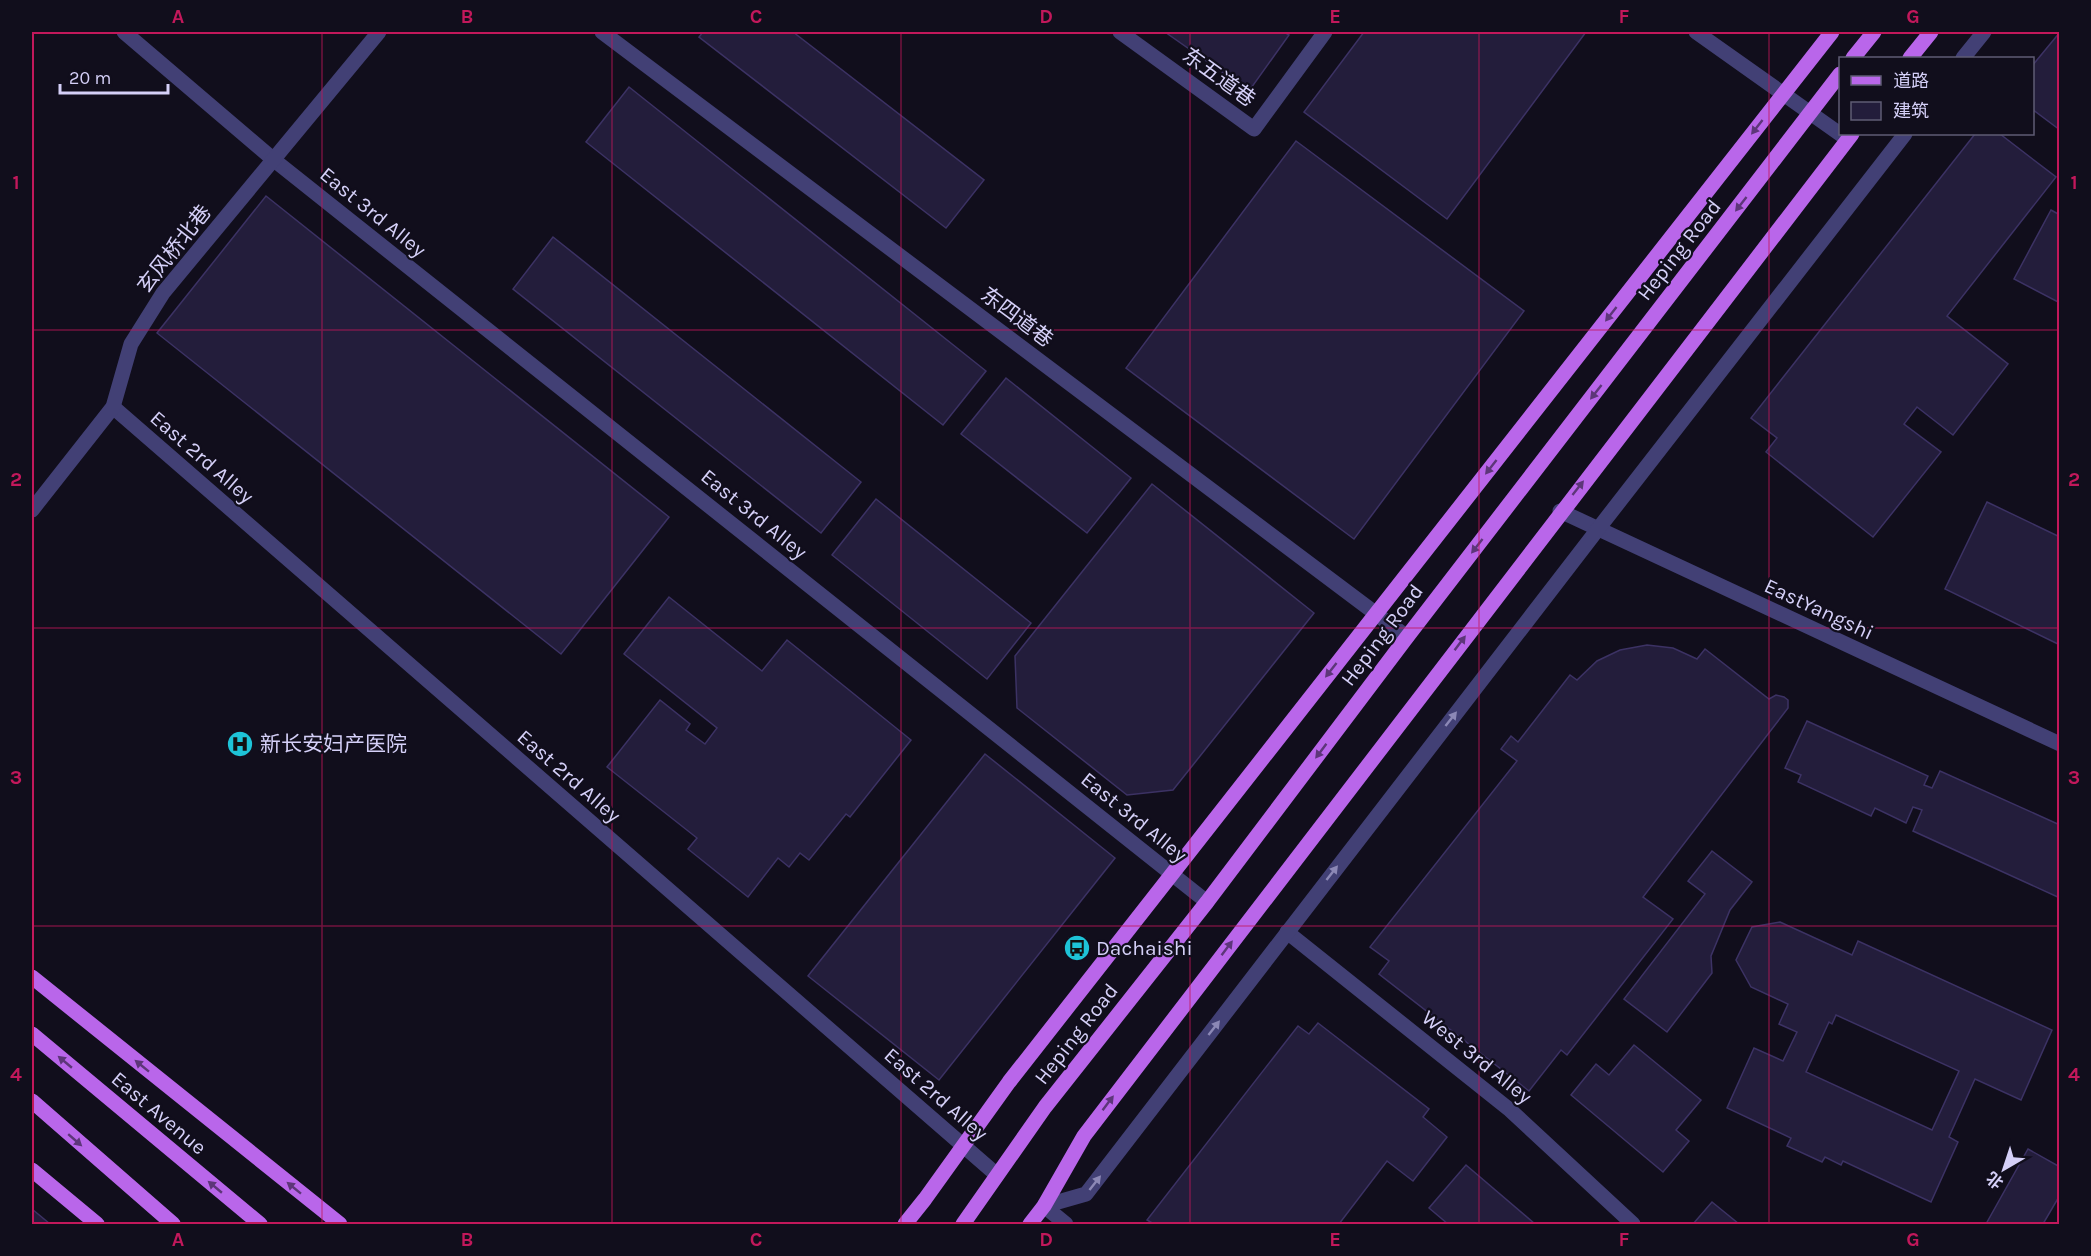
<svg xmlns="http://www.w3.org/2000/svg" width="2091" height="1256" font-family="Karla,'Noto Sans SC',sans-serif">
<style>
.building{fill:#231d3b;stroke:#3c3264;stroke-width:1.5;fill-rule:evenodd}
.lines{fill:none;stroke-linecap:round;stroke-linejoin:round}
.minor{stroke:#424075;stroke-width:15}
.major{stroke:#b966ea;stroke-width:15}
.oneway{fill:#5d3679}
.oneway2{fill:#8c88b6}
.grid{fill:none;stroke:#c2185b;stroke-width:1.5;stroke-opacity:0.55}
.labels{text-anchor:middle;stroke-width:4.5;stroke-linejoin:round;paint-order:stroke}
.street-label{font-size:21px;fill:#d5d0f8;stroke:#110e1c}
.poi-label{font-size:21px;fill:#d5d0f8;stroke:#110e1c;text-anchor:start}
.neatline{fill:none;stroke:#c2185b;stroke-width:2}
.grid-label{font-size:20px;text-anchor:middle;font-weight:bold;fill:#c2185b}
</style>
<rect width="100%" height="100%" fill="#110e1c"/>
<g class="building">
<path d="M703,32H793L984,180L946,228L699,37Z"/>
<path d="M1165,32H1284L1289,35L1249,91Z"/>
<path d="M1364,32H1586L1447,219L1304,112Z"/>
<path d="M2060,32V130L2032,109V66Z"/>
<path d="M629,87L986,371L943,425L586,142Z"/>
<path d="M1975,134H2000L2056,177L1947,316L2008,364L1953,435L1917,407L1904,424L1941,452L1873,537L1766,452L1777,438L1751,418Z"/>
<path d="M1296,141L1524,311L1354,539L1126,368Z"/>
<path d="M266,196L669,517L561,654L157,333Z"/>
<path d="M2051,210L2060,215V303L2014,279Z"/>
<path d="M553,237L861,482L821,533L513,289Z"/>
<path d="M1006,378L1131,478L1087,533L961,434Z"/>
<path d="M1152,484L1314,613L1173,790L1127,795L1017,708L1015,656Z"/>
<path d="M876,499L1031,623L987,679L832,555Z"/>
<path d="M1987,502L2060,537V645L1945,589Z"/>
<path d="M669,597L762,671L787,640L911,740L850,817L846,814L809,860L800,853L789,867L778,858L748,897L688,849L697,838L607,767L660,700L690,724L686,730L705,744L717,728L624,654Z"/>
<path d="M1647,645L1673,648L1697,659L1705,649L1769,699L1776,695L1784,697L1788,700V708L1643,897L1673,919L1567,1055L1561,1050L1529,1091L1379,974L1389,961L1370,947L1517,761L1501,749L1511,736L1518,742L1570,675L1577,680L1597,661L1620,650Z"/>
<path d="M1807,721L1928,776L1924,785L1932,788L1940,771L2060,825V898L1913,831L1922,810L1913,807L1906,823L1875,808L1871,816L1798,782L1801,775L1785,768Z"/>
<path d="M985,754L1115,858L939,1080L808,976Z"/>
<path d="M1712,851L1752,882L1730,910L1711,956L1712,973L1667,1032L1624,999L1705,894L1688,881Z"/>
<path d="M1780,922L1852,955L1858,941L2052,1030L2021,1100L1975,1079L1949,1137L1958,1142L1931,1202L1843,1161L1841,1165L1825,1157L1822,1162L1787,1146L1791,1138L1727,1108L1754,1048L1783,1061L1797,1032L1779,1024L1788,1004L1751,987L1736,960L1752,927ZM1836,1015L1959,1071L1932,1130L1806,1072L1829,1022L1832,1024Z"/>
<path d="M1318,1023L1429,1109L1423,1117L1447,1137L1413,1181L1387,1161L1339,1224H1154L1147,1220L1298,1026L1309,1034Z"/>
<path d="M1634,1045L1701,1100L1676,1130L1689,1141L1663,1172L1571,1095L1596,1064L1609,1075Z"/>
<path d="M2028,1149L2060,1167V1195L2043,1224H1986Z"/>
<path d="M1466,1165L1535,1224H1448L1429,1208Z"/>
<path d="M1712,1202L1739,1224H1693Z"/>
<path d="M32,1209L50,1224H32Z"/>
</g>
<g class="lines">
<g class="minor">
<path d="M124,32L274,160L1207,902"/>
<path d="M602,32L1407,637"/>
<path d="M1120,32L1254,129L1325,32"/>
<path d="M1696,32L1847,139"/>
<path d="M1963,58L1984,32"/>
<path d="M113,407L997,1175"/>
<path d="M32,510L113,407L131,344L163,293L379,32"/>
<path d="M1560,511L2060,744"/>
<path d="M1287,932L1510,1110L1633,1224"/>
<path d="M1044,1206L1086,1194L1598,529L1905,134"/>
<path d="M1044,1206L1066,1224"/>
</g>
<g class="major">
<path d="M1853,58L1874,32"/>
<path d="M1910,58L1931,32"/>
<path d="M32,977L340,1224"/>
<path d="M32,1034L260,1224"/>
<path d="M32,1101L173,1224"/>
<path d="M32,1170L97,1224"/>
<path d="M905,1224L925,1199L1009,1082L1832,32"/>
<path d="M963,1224L1045,1107L1207,902L1407,637L1840,74"/>
<path d="M1030,1224L1044,1206L1084,1136L1852,134"/>
</g>
</g>
<defs><path id="oneway-solid" d="M-6-.8H1V-3.2L6.5 0L1 3.2V.8H-6Z" transform="scale(1.5)"/></defs>
<g class="oneway">
<use href="#oneway-solid" transform="translate(1757 127) rotate(128)"/>
<use href="#oneway-solid" transform="translate(1741 204) rotate(128)"/>
<use href="#oneway-solid" transform="translate(1611 314) rotate(128)"/>
<use href="#oneway-solid" transform="translate(1596 392) rotate(128)"/>
<use href="#oneway-solid" transform="translate(1491 467) rotate(128)"/>
<use href="#oneway-solid" transform="translate(1578 488) rotate(-52)"/>
<use href="#oneway-solid" transform="translate(1477 546) rotate(128)"/>
<use href="#oneway-solid" transform="translate(1460 643) rotate(-53)"/>
<use href="#oneway-solid" transform="translate(1331 670) rotate(128)"/>
<use href="#oneway-solid" transform="translate(1321 751) rotate(127)"/>
<use href="#oneway-solid" transform="translate(1227 948) rotate(-53)"/>
<use href="#oneway-solid" transform="translate(65 1062) rotate(-140)"/>
<use href="#oneway-solid" transform="translate(142 1066) rotate(-141)"/>
<use href="#oneway-solid" transform="translate(1108 1103) rotate(-53)"/>
<use href="#oneway-solid" transform="translate(75 1140) rotate(41)"/>
<use href="#oneway-solid" transform="translate(215 1187) rotate(-140)"/>
<use href="#oneway-solid" transform="translate(294 1188) rotate(-141)"/>
</g>
<g class="oneway2">
<use href="#oneway-solid" transform="translate(1451 719) rotate(-52)"/>
<use href="#oneway-solid" transform="translate(1332 873) rotate(-52)"/>
<use href="#oneway-solid" transform="translate(1214 1028) rotate(-52)"/>
<use href="#oneway-solid" transform="translate(1095 1183) rotate(-52)"/>
</g>
<path class="grid" d="M322,32V1224M612,32V1224M901,32V1224M1190,32V1224M1479,32V1224M1769,32V1224M32,330H2060M32,628H2060M32,926H2060"/>
<defs>
<g id="hospital-disc" transform="scale(1.35)"><circle r="9.5" fill="#1ec3d7" stroke="#110e1c"/><path d="M-5-5h3v3.5h4V-5h3V5h-3V1.5h-4V5h-3Z" fill="#111"/></g>
<g id="bus-disc" transform="scale(1.35)"><circle r="9.5" fill="#1ec3d7" stroke="#110e1c"/><path d="M-5-6H5V4H4V6H2V4H-2V6H-4V4H-5ZM-3.5-4V0h7V-4ZM-3.5 1.2v1.5H-2V1.2ZM2 1.2v1.5H3.5V1.2Z" fill="#111"/></g>
</defs>
<g fill-rule="evenodd">
<use href="#hospital-disc" x="240" y="744"/>
<use href="#bus-disc" x="1077" y="948"/>
</g>
<g class="labels">
<g class="street-label">
<text transform="translate(1219 77) rotate(36)" y="7">东五道巷</text>
<text transform="translate(373 212) rotate(39)" y="7">East 3rd Alley</text>
<text transform="translate(174 249) rotate(-52)" y="7">玄风桥北巷</text>
<text transform="translate(1679 250) rotate(-52)" y="7">Heping Road</text>
<text transform="translate(1017 317) rotate(37)" y="7">东四道巷</text>
<text transform="translate(202 457) rotate(41)" y="7">East 2rd Alley</text>
<text transform="translate(754 514) rotate(39)" y="7">East 3rd Alley</text>
<text transform="translate(1819 609) rotate(25)" y="7">EastYangshi</text>
<text transform="translate(1382 635) rotate(-53)" y="7">Heping Road</text>
<text transform="translate(569 776) rotate(41)" y="7">East 2rd Alley</text>
<text transform="translate(1134 817) rotate(39)" y="7">East 3rd Alley</text>
<text transform="translate(1076 1034) rotate(-52)" y="7">Heping Road</text>
<text transform="translate(1477 1057) rotate(39)" y="7">West 3rd Alley</text>
<text transform="translate(936 1094) rotate(41)" y="7">East 2rd Alley</text>
<text transform="translate(159 1113) rotate(40)" y="7">East Avenue</text>
</g>
<g class="poi-label">
<text x="260" y="751">新长安妇产医院</text>
<text x="1096" y="955">Dachaishi</text>
</g>
</g>
<rect width="2091" height="1256" fill="none" stroke="#110e1c" stroke-width="66"/>
<rect x="1839" y="57" width="195" height="78" fill="#110e1c" stroke="#5f5c74" stroke-width="1.5"/>
<rect x="1851" y="76" width="30" height="9" fill="#b966ea" stroke="#5f5c74" stroke-width="1.5"/>
<text x="1893" y="87" font-size="18" fill="#d5d0f8">道路</text>
<rect x="1851" y="102" width="30" height="18" fill="#231d3b" stroke="#5f5c74" stroke-width="1.5"/>
<text x="1893" y="117" font-size="18" fill="#d5d0f8">建筑</text>
<g transform="translate(2004 1169) rotate(219)" stroke="#110e1c" stroke-width="4.5" paint-order="stroke">
<path d="M0-4.5L10 22L0 15L-10 22Z" fill="#d5d0f8"/>
<text y="-9" font-size="16" font-weight="bold" text-anchor="middle" fill="#d5d0f8">北</text>
</g>
<path d="M60 84v9h108v-9" fill="none" stroke="#d5d0f8" stroke-width="3"/>
<text x="69" y="84" font-size="18" fill="#d5d0f8" stroke="#110e1c" stroke-width="4.5" paint-order="stroke">20 m</text>
<rect x="33" y="33" width="2025" height="1190" class="neatline"/>
<g class="grid-label">
<text x="178" y="23">A</text>
<text x="467" y="23">B</text>
<text x="756" y="23">C</text>
<text x="1046" y="23">D</text>
<text x="1335" y="23">E</text>
<text x="1624" y="23">F</text>
<text x="1913" y="23">G</text>
<text x="16" y="189">1</text>
<text x="2074" y="189">1</text>
<text x="16" y="486">2</text>
<text x="2074" y="486">2</text>
<text x="16" y="784">3</text>
<text x="2074" y="784">3</text>
<text x="16" y="1081">4</text>
<text x="2074" y="1081">4</text>
<text x="178" y="1246">A</text>
<text x="467" y="1246">B</text>
<text x="756" y="1246">C</text>
<text x="1046" y="1246">D</text>
<text x="1335" y="1246">E</text>
<text x="1624" y="1246">F</text>
<text x="1913" y="1246">G</text>
</g>
</svg>
